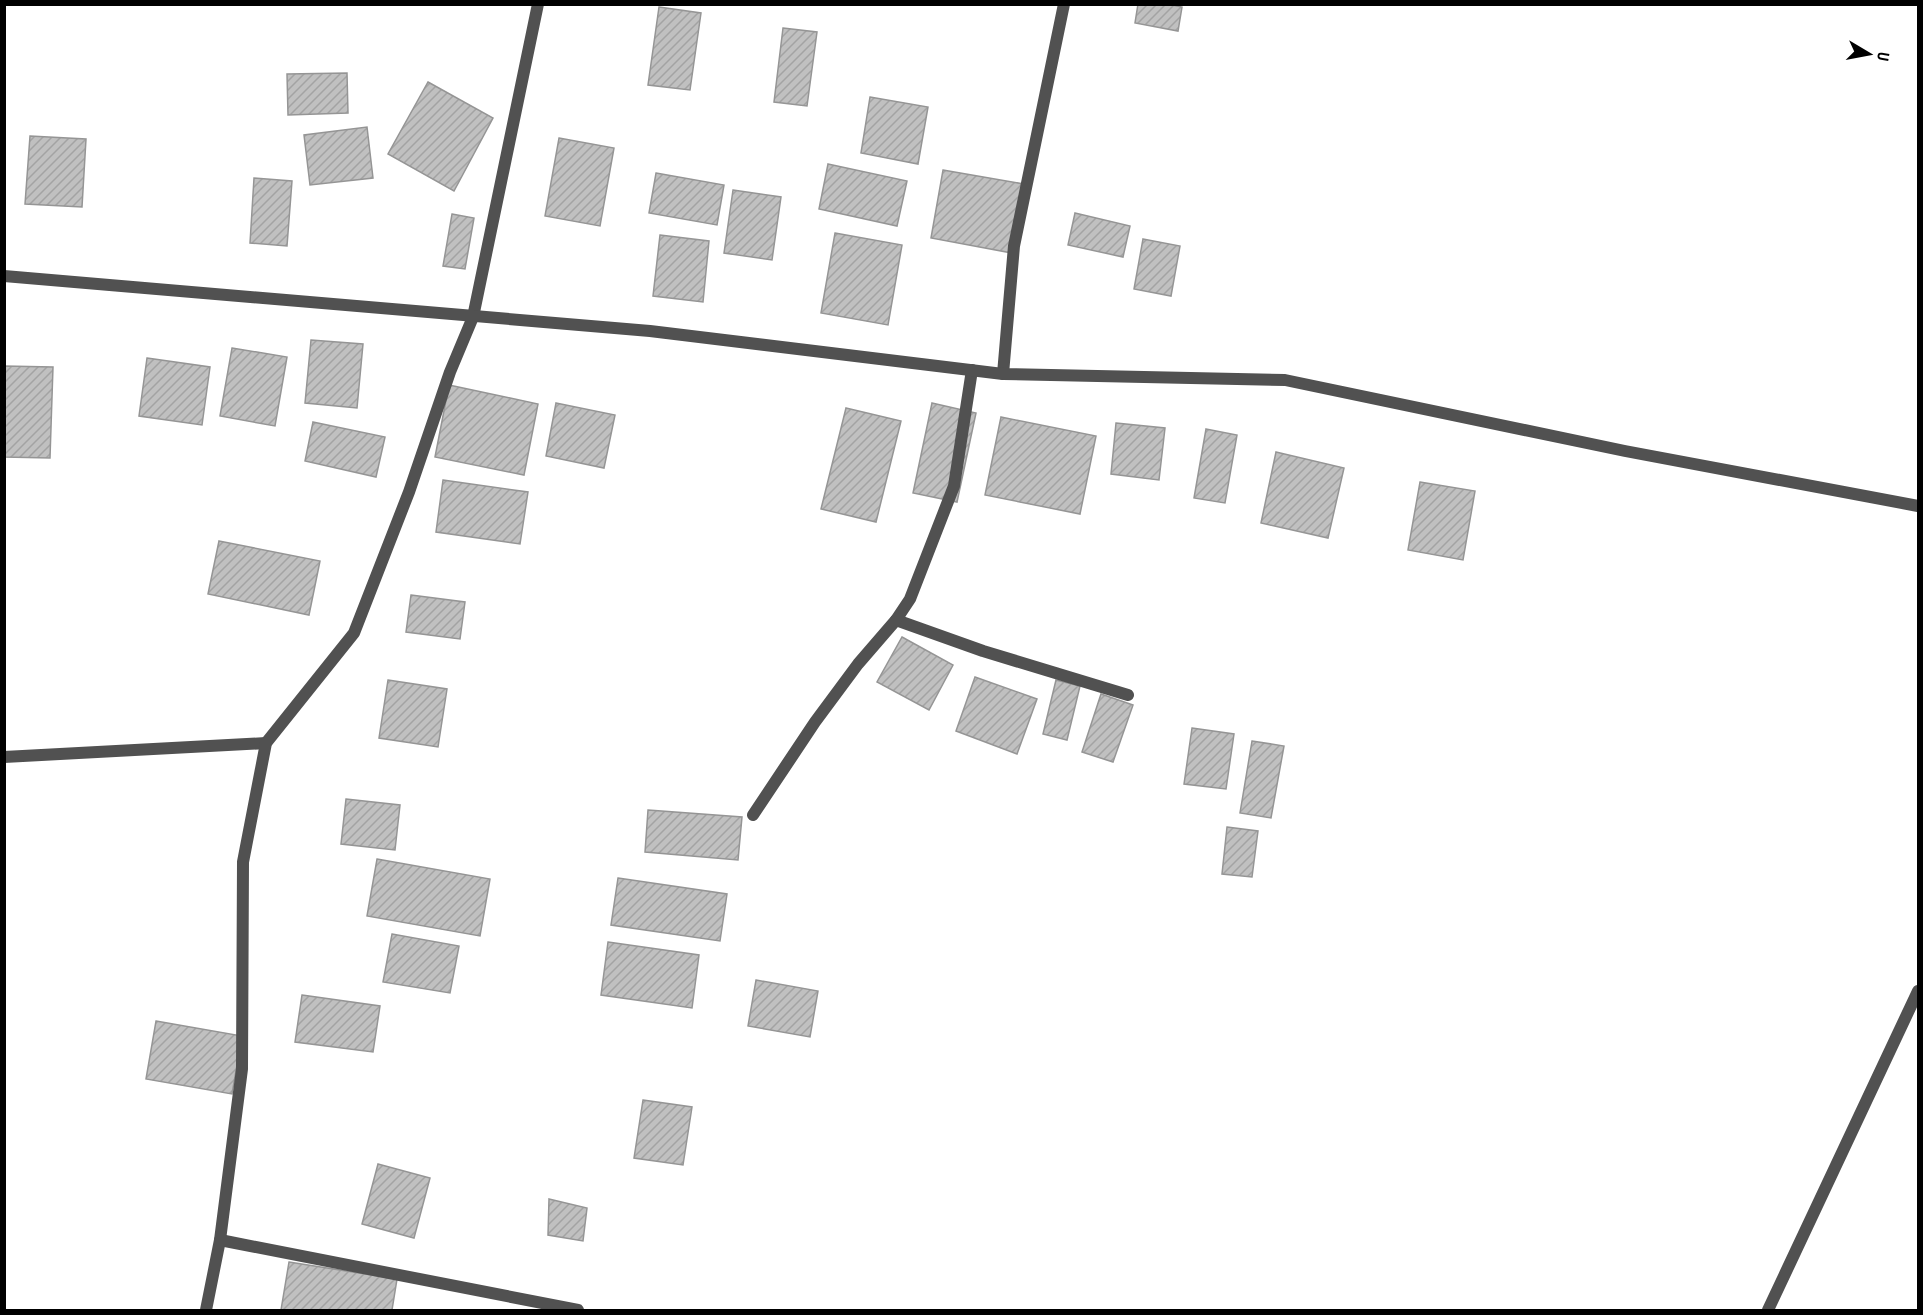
<svg xmlns="http://www.w3.org/2000/svg" width="1923" height="1315" font-family="'PT Sans Narrow',sans-serif">
<style>
.building{fill:url(#building-hatch);stroke:#959595;stroke-width:1.5}
.lines{fill:none;stroke-linecap:round;stroke-linejoin:round}
.minor{stroke:#515151;stroke-width:12}
.tertiary{stroke:#515151;stroke-width:12}
</style>
<defs>
<pattern id="building-hatch" width="6" height="6" patternUnits="userSpaceOnUse" patternTransform="scale(1.5)"><rect width="6" height="6" fill="#c0c0c0"/><path d="M-1 1l2-2M0 6l6-6M5 7l2-2" fill="none" stroke="#a3a3a3"/></pattern>
</defs>
<rect width="100%" height="100%" fill="#fff"/>
<g class="building">
<path d="M1138,4H1167L1182,7L1178,31L1135,23Z"/>
<path d="M659,7L701,13L690,90L648,85Z"/>
<path d="M783,28L817,32L807,106L774,102Z"/>
<path d="M347,73L348,113L288,115L287,74Z"/>
<path d="M428,82L493,118L454,191L388,154Z"/>
<path d="M870,97L928,107L918,164L861,153Z"/>
<path d="M367,127L373,178L310,185L304,135Z"/>
<path d="M30,136L86,139L82,207L25,204Z"/>
<path d="M559,138L614,148L600,226L545,216Z"/>
<path d="M828,164L907,181L897,226L819,209Z"/>
<path d="M943,170L1024,184L1012,253L931,238Z"/>
<path d="M656,173L724,185L717,225L649,213Z"/>
<path d="M254,178L292,181L287,246L250,243Z"/>
<path d="M733,190L781,197L772,260L724,253Z"/>
<path d="M1075,213L1130,226L1123,257L1068,245Z"/>
<path d="M452,214L474,218L465,269L443,266Z"/>
<path d="M835,233L902,245L888,325L821,313Z"/>
<path d="M660,235L709,241L703,302L653,296Z"/>
<path d="M1143,239L1180,246L1171,296L1134,289Z"/>
<path d="M311,340L363,344L357,408L305,403Z"/>
<path d="M232,348L287,357L275,426L220,416Z"/>
<path d="M147,358L210,367L202,425L139,416Z"/>
<path d="M4,366L53,367L50,458L4,457Z"/>
<path d="M449,385L538,404L524,475L435,457Z"/>
<path d="M556,403L615,415L604,468L546,456Z"/>
<path d="M932,403L976,413L957,502L913,493Z"/>
<path d="M846,408L901,421L876,522L821,509Z"/>
<path d="M1001,417L1096,436L1080,514L985,495Z"/>
<path d="M313,422L385,437L376,477L305,461Z"/>
<path d="M1116,423L1165,428L1159,480L1111,474Z"/>
<path d="M1206,429L1237,435L1225,503L1194,498Z"/>
<path d="M1276,452L1344,468L1328,538L1261,523Z"/>
<path d="M443,480L528,492L520,544L436,532Z"/>
<path d="M1420,482L1475,491L1463,560L1408,550Z"/>
<path d="M219,541L320,561L309,615L208,594Z"/>
<path d="M411,595L465,602L460,639L406,632Z"/>
<path d="M902,637L953,665L929,710L877,682Z"/>
<path d="M975,677L1037,699L1017,754L956,731Z"/>
<path d="M388,680L447,689L438,747L379,738Z"/>
<path d="M1056,680L1080,686L1067,740L1043,734Z"/>
<path d="M1101,694L1133,705L1113,762L1082,752Z"/>
<path d="M1192,728L1234,734L1226,789L1184,784Z"/>
<path d="M1252,741L1284,746L1271,818L1240,813Z"/>
<path d="M346,799L400,805L395,850L341,844Z"/>
<path d="M648,810L742,817L738,860L645,852Z"/>
<path d="M1227,827L1258,831L1252,877L1222,874Z"/>
<path d="M377,859L490,879L480,936L367,916Z"/>
<path d="M618,878L727,894L720,941L611,925Z"/>
<path d="M392,934L459,946L450,993L383,982Z"/>
<path d="M608,942L699,955L692,1008L601,995Z"/>
<path d="M756,980L818,991L810,1037L748,1026Z"/>
<path d="M302,995L380,1006L373,1052L295,1042Z"/>
<path d="M156,1021L242,1036L232,1094L146,1079Z"/>
<path d="M643,1100L692,1107L683,1165L634,1158Z"/>
<path d="M378,1164L430,1178L414,1238L362,1224Z"/>
<path d="M549,1199L587,1208L583,1241L548,1235Z"/>
<path d="M289,1262L397,1279L392,1310H281Z"/>
</g>
<g class="lines">
<g class="minor">
<path d="M1003,374L1014,246L1064,4"/>
<path d="M896,620L983,651L1128,695"/>
<path d="M4,757L266,743"/>
<path d="M753,815L815,722L858,664L896,620L910,599L954,486L972,370"/>
<path d="M220,1240L578,1310"/>
<path d="M206,1310L220,1240L242,1069L243,862L266,743L354,633L409,492L450,372L473,317L538,4"/>
<path d="M1768,1310L1918,991"/>
</g>
<path class="tertiary" d="M4,276L650,331L1003,374L1285,380L1625,451L1918,506"/>
</g>
<rect width="1923" height="1315" fill="none" stroke="#000000" stroke-width="12"/>
<g transform="translate(1869 54) rotate(100)" stroke="#ffffff" stroke-width="4.5" paint-order="stroke">
<path d="M0-4.5L10 22L0 15L-10 22Z" fill="#000000"/>
<text y="-9" font-size="16" font-weight="bold" text-anchor="middle" fill="#000000">U</text>
</g>
</svg>
